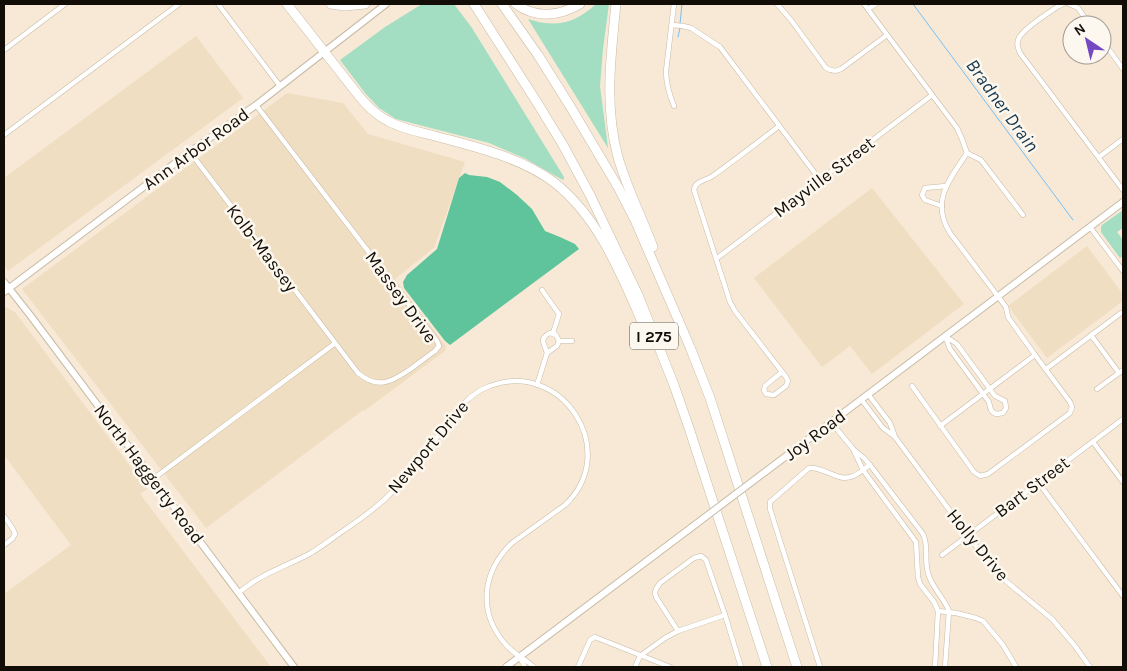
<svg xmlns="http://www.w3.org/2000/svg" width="1127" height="671" font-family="Karla,sans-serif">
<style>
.built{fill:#f0dec3}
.green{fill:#a3dec3}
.forest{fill:#5fc49c}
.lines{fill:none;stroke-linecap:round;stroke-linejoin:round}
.stream{stroke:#73c0f9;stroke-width:1}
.street-casing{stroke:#c8bba7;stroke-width:5.5}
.secondary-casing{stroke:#c8bba7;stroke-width:8}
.highway-casing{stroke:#c8bba7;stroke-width:10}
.street{stroke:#fff;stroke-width:4.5}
.secondary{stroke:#fff;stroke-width:6}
.highway{stroke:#fff;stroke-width:9}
.secondary-bridge-casing{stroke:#c8bba7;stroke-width:8;stroke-linecap:butt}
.secondary-bridge{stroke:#fff;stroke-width:6}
.labels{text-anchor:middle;stroke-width:5;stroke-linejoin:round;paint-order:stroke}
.shield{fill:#fdf8ef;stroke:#58544d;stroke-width:1}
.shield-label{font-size:16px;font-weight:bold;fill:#120e07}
.street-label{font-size:18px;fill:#120e07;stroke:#fdf8ef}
.water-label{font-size:19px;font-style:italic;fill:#17384f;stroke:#fdf8ef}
</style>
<rect width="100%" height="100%" fill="#f7e9d5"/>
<g class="built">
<path d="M196,36L243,98L8,271L4,265V178Z"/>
<path d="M287,93L343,103L368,134L465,162L434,248L395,279L446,346L445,351L364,411L363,410L206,528L22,289Z"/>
<path d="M872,188L964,304L872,374L850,346L822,367L754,278Z"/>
<path d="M1087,246L1123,294V301L1047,358L1008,306Z"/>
<path d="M4,306L15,312L147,489L140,494L271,667H4V594L71,545L4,455Z"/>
</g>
<g class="green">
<path d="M422,4H454L472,28L564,177V180L561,179L524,158L489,143L396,119L379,108L365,93L340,60L385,27Z"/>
<path d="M596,4H609L603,49L600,86L608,148L528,19C556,28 574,24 596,4Z"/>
<path d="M1123,210V228L1117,232L1123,240V256L1120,258L1101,232V227L1102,225Z"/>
</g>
<path class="forest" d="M465,173L469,175L487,177L500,182L517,195L532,209L545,231L560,237L575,244L579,249L450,345L445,341L404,288L403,282L407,275L437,249L459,178Z"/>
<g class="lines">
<g class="stream">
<path d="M913,4L1073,220"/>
<path d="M680,24L682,4"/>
<path d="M678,37L680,28"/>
</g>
<g class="street-casing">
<g id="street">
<path d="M218,4L280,86"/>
<path d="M777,4L791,20L826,68C831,71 836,72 841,69L887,35"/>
<path d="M864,4L957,128L962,139L967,153"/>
<path d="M1063,4L1057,7C1048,13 1023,29 1019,38C1016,43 1018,48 1020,53L1123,190"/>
<path d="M1069,4L1078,8L1090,25"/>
<path d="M868,9L876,4"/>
<path d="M672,25L683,26L691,28L720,47L820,180"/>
<path d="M1102,40L1123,69"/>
<path d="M4,50L65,4"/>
<path d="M674,106C669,94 666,84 666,71L674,4"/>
<path d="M779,126C757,143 734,161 711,177C704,181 695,181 694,190L730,302L735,311L786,377L788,381L786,386L774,395L766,394L764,390L765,386L782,372"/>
<path d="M4,135L179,4"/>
<path d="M190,152L358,373C377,389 390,383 409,370C418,364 426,357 435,351L439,346L437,341L256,105"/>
<path d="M967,153L981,160L1023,215"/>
<path d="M1099,157L1123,139"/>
<path d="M942,206L925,200L922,195L925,188L946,186"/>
<path d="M1090,227L1123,271"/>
<path d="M716,259L932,95"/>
<path d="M542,290L559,314L553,333"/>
<path d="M550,333L556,335L559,341L557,346L547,353C545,345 538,338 550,333Z"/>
<path d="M1091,335L1119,373"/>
<path d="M945,336L957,344L995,396L1005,401L1006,408L1003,413L997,414C991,413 990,408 989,402L950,349Z"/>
<path d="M559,341H572"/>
<path d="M1046,369L1121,313"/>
<path d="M537,385L547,353"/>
<path d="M912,386L974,472L980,476L988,474L1066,416L1070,413L1072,407L1070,402L1035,355L1008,317L1006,307L950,233C930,201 950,179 967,153"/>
<path d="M1097,389L1123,370"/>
<path d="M868,394L890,423L895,437L988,562L1001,577L1052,619L1075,646L1090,667"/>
<path d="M861,399L883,428L894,436"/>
<path d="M831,422L854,450L864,458L870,465L923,534C929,546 924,560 928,573C932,588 944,598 949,611L945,667"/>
<path d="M940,426L1035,355"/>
<path d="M1093,442L1123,482"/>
<path d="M854,451L863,470L916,542L918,577L920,584L934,602L938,611L935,667"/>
<path d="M153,479L334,344"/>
<path d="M1038,482L1123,596"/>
<path d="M4,516L13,529L15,534L12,539L4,545"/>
<path d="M942,555L1123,419"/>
<path d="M238,593C245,588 252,582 260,578C277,568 295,562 311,553C321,547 330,540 340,533C355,523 371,512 385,499C406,479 423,455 441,432C455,414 467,394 490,386C562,359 622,451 565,505L512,543C482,572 477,612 506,645C514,654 525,659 534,667"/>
<path d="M938,611L956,613L976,618L983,621L1003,645L1016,667"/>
<path d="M678,631L656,597L655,593L656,589L660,583L694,558L701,556L706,560L707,563L725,615L741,667"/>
<path d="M520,658L525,667"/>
<path d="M578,667L590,640L595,637L670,667"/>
<path d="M635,667L640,656L665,638L678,631L725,615"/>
<path d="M820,667L770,509V502L809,468C824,466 838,483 853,476C859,474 865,468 870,465"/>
</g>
</g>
<g class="secondary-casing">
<g id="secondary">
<path d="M4,282L30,315L294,667"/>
<path d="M4,292L190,152L256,105L386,4"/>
<path d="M765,472L1123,202"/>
<path d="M506,667L692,527"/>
</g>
</g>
<g class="highway-casing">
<g id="highway">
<path d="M287,4L355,91C364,103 374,114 388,121C402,129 419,132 435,136C475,147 521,157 555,183C605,223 626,288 652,344"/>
<path d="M331,4L345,6L365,4"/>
<path d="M474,4L538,104L563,145L590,195L638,295L674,385L689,428L767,667"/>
<path d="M502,4L538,55L570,106L618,187L635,220L690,347L710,398L797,667"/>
<path d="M516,4C536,19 560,16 580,4"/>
<path d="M616,4C611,55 604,106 618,157C626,186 642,218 653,247"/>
</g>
</g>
<use href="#street" class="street"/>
<use href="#secondary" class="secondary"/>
<use href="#highway" class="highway"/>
<g class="secondary-bridge-casing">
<path id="secondary-bridge" d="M692,527L765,472"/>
</g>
<use href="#secondary-bridge" class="secondary-bridge"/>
</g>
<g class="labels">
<rect class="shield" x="630" y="322.5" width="48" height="27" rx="4"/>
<g class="shield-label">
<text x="654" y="342">I 275</text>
</g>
<g class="street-label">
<text transform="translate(196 149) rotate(-36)" y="6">Ann Arbor Road</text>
<text transform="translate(824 177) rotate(-37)" y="6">Mayville Street</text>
<text transform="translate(262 248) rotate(53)" y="6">Kolb-Massey</text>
<text transform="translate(401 297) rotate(54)" y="6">Massey Drive</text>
<text transform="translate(815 435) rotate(-37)" y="6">Joy Road</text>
<text transform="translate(428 447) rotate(-50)" y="6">Newport Drive</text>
<text transform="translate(149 474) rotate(53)" y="6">North Haggerty Road</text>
<text transform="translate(1032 487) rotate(-37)" y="6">Bart Street</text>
<text transform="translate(978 545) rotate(51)" y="6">Holly Drive</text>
</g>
<g class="water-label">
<text transform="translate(1003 105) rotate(54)" y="7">Bradner Drain</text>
</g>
</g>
<rect width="1127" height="671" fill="none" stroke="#120e07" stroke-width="10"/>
<g transform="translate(1087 40) rotate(325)"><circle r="24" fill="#fdf8ef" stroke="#9f9a92"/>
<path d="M0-4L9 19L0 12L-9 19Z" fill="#7448c0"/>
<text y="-8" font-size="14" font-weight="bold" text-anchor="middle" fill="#120e07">N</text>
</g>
</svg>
